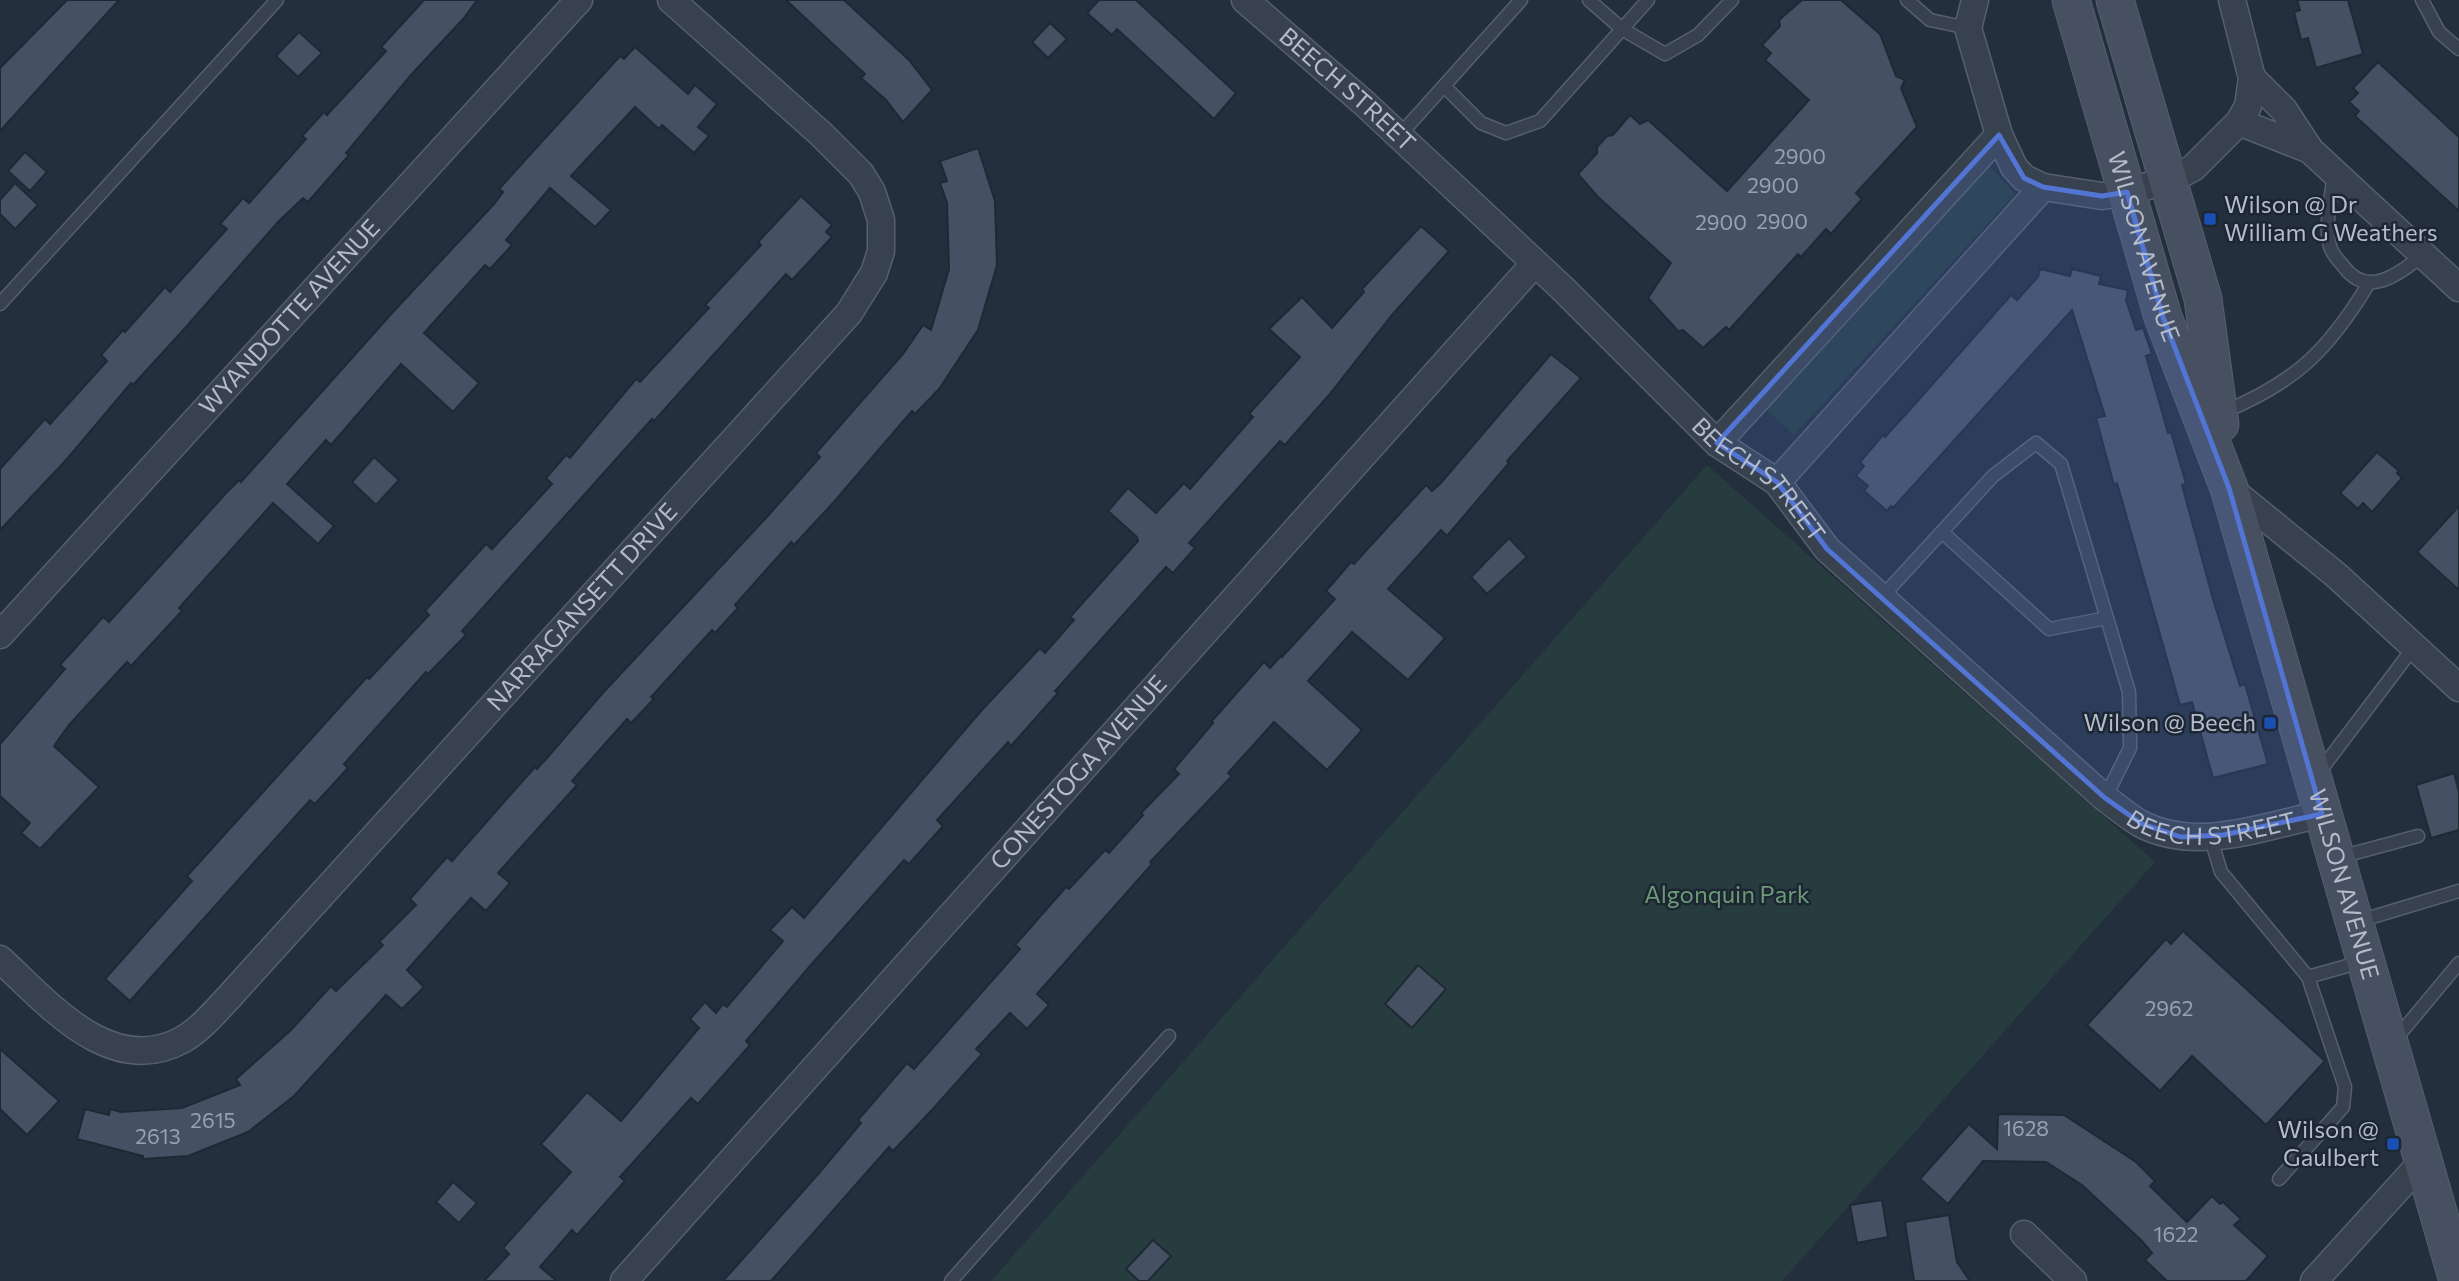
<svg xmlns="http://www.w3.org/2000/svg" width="2459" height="1281" font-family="Commissioner,sans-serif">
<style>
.green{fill:#263c3f}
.building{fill:#455162;stroke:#1f2835;stroke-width:2}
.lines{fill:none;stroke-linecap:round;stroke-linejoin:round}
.lane-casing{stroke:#565f6c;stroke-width:15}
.street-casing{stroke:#565f6c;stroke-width:29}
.secondary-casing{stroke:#565f6c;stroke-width:39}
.lane{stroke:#38414e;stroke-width:12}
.street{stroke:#38414e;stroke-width:26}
.secondary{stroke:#465061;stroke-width:37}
.marked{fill:#5274d3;fill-opacity:0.2;stroke:#5274d3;stroke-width:5;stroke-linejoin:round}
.transit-dot{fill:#1a4fb4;stroke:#1d2633;stroke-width:2.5}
.labels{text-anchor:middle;stroke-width:5;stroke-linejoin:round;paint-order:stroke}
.number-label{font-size:21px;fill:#98a1af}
.street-label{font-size:24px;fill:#b4bcc9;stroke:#1d2633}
.poi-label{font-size:24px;fill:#b4bcc9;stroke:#1d2633;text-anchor:end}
.park-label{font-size:24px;fill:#6b9a76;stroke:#1d2633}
</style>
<rect width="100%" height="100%" fill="#242f3e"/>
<g class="green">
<path d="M1989,165L2015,194L1794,435L1760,404Z"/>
<path d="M1707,465L2155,862L1782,1281H991Z"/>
</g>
<g class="building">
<path d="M67,0H119L0,131V68Z"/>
<path d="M424,0H477L464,18L411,75L346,153L349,155L308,202L303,198L278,222L186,327L133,385L131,383L67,459L0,530V469L45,419L50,424L107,361L101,355L123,330L125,332L165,287L170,292L227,229L220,224L243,198L249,203L306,139L302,136L324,112L327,115L386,51L381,47Z"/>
<path d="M786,0H844L909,60L932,90L903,122L886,100L861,78L865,74Z"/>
<path d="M1099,0H1136L1236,93L1214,119L1117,29L1112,35L1087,13Z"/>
<path d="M1802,0H1841L1880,34L1896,76L1905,80L1901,88L1917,127L1856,193L1862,199L1831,234L1826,229L1801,257L1798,254L1729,330L1726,327L1703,348L1683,330L1678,331L1648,298L1671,263L1598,197L1578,174L1597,153V147L1607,136L1613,135L1630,115L1640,124L1648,120L1727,191L1809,100L1765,60L1771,53L1762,45L1780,26L1779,20Z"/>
<path d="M2297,0H2348L2363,54L2316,68L2308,38L2301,40L2294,12L2300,10Z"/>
<path d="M1050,23L1067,39L1048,58L1032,42Z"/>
<path d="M299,32L322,53L298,77L276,56Z"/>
<path d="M635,47L688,94L695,85L717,104L698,127L709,136L694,153L662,125L659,129L635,107L571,176L611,210L595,227L550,188L506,240L512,245L490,269L485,265L424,333L479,383L453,412L401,364L331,445L326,440L287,484L334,526L318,544L273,503L179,608L182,611L131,666L127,662L69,725L54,746L99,787L40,849L21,833L30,823L0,796V744L65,669L60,665L103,617L109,622L228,491L239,480L241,482L393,312L494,204L503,192L499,189L547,136L620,56L624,59Z"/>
<path d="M2378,62L2459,137V211L2355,116L2359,111L2349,102L2358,93L2353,88Z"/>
<path d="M978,148L995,201L997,265L978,330L939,389L915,414L912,411L833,503L794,545L791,542L735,605L738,608L715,633L712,630L651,697L654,699L631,723L627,719L572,781L577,785L498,873L510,883L486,911L471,898L407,970L424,987L402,1009L386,995L294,1096L248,1132L188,1156L143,1159V1156L77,1139L85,1109L109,1115L110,1109L121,1112L182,1108L240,1085L236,1079L291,1030L331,986L336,991L383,945L379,942L416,905L410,899L447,857L452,861L535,767L537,769L547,758L601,695L766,518L820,457L816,453L903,354L923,325L931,330L949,269L947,203L940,183L947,181L940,161Z"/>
<path d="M25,152L47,172L30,191L8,171Z"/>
<path d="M15,183L38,205L15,229L0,214V200Z"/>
<path d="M801,196L832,225L826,232L832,237L792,280L786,274L654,421L652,419L462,631L466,635L428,674L426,672L344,764L348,768L315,804L310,800L130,1001L105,979L192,881L187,876L367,677L369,679L429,615L425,611L486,544L492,549L552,484L546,478L566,455L570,458L636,379L640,382L709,308L705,305L761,245L758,242Z"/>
<path d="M1421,226L1449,251L1392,315L1329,395L1285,445L1280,441L1189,543L1195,548L1173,573L1166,567L1055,691L1058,693L1011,746L1008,742L937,820L943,826L909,864L904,860L810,966L746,1041L750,1045L698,1104L691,1098L620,1177L625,1181L577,1235L572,1230L540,1267L557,1281H484L509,1254L503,1248L571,1172L541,1144L587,1092L621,1121L699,1028L690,1019L705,1002L716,1013L723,1004L727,1007L783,941L770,930L792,907L804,918L981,711L1040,648L1045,653L1074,620L1070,617L1138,541L1137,537L1108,511L1128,488L1156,513L1184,483L1190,489L1253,417L1249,414L1300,357L1269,329L1302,297L1332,328L1364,292L1362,289Z"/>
<path d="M2040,269L2070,276L2072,269L2101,276L2099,284L2128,290L2126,300L2136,330L2143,328L2152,354L2146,356L2168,433L2171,432L2186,484L2182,485L2213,599L2240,686L2245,684L2268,764L2213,778L2192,702L2180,705L2117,483L2114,485L2096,418L2105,416L2072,310L1893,508L1891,506L1887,511L1864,491L1868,486L1856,476L1864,466L1860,462L1883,435L1885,437L1915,404L2011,295L2017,300L2038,277Z"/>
<path d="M1551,354L1581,378L1507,461L1509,463L1447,536L1441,530L1388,589L1445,638L1408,680L1352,632L1308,681L1362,730L1327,770L1274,722L1228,773L1232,776L1150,862L1152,864L1037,994L1049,1005L1027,1029L1010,1013L976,1049L982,1054L932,1110L893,1151L889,1147L771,1281H723L820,1172L861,1123L858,1120L907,1063L914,1069L1020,949L1015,945L1066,887L1069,889L1105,850L1109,853L1143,815L1141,813L1179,774L1174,769L1213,723L1211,722L1264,662L1270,668L1281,656L1282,657L1335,599L1326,591L1351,562L1354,564L1426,485L1432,491L1440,484Z"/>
<path d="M2377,452L2399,471L2397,473L2402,478L2372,512L2363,503L2358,509L2340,493Z"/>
<path d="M374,457L399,480L376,505L352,482Z"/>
<path d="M2459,506V590L2417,552Z"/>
<path d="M1509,538L1527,557L1487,594L1471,577Z"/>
<path d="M2454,773L2459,792V830L2431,838L2416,785Z"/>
<path d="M2183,931L2325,1061L2266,1125L2192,1056L2160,1091L2087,1025L2166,939L2171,944Z"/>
<path d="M1418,965L1446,989L1412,1028L1385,1004Z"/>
<path d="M0,1049L59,1101L27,1135L0,1109Z"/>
<path d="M1998,1114L2064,1115L2136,1162L2155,1181L2150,1186L2187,1222L2212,1196L2220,1204L2223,1202L2241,1219L2234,1225L2268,1256L2246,1281H2167L2145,1260L2152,1253L2142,1241L2082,1185L2046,1162L1983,1161L1948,1204L1920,1179L1969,1124L1997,1149Z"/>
<path d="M453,1182L477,1203L459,1223L436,1202Z"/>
<path d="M1882,1200L1888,1237L1857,1243L1850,1205Z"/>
<path d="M1949,1215L1957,1262L1970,1281H1914L1905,1222Z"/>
<path d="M1153,1240L1171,1256L1148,1281H1139L1126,1269Z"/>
</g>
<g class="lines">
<g class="lane-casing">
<g id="lane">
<path d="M1589,0L1622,29L1665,54L1698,35L1732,0"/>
<path d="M1907,0L1930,20L1968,28"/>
<path d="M2422,0L2439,32L2459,49"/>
<path d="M1445,87L1481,123L1506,133L1540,121L1648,0"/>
<path d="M1398,137L1521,0"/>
<path d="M2334,173C2332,195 2323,228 2331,249C2333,255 2340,262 2344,267C2368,299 2400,273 2423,255"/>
<path d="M0,304L277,0"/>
<path d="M2221,413C2295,383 2328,351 2369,283"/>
<path d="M1942,532L2049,629L2107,618"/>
<path d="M1881,598L1993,476L2036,443L2061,464L2129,692L2130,748L2105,798"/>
<path d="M2317,775L2414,647"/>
<path d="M2210,836L2221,872L2308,977"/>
<path d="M2340,857L2418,836"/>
<path d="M2359,921L2459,891"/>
<path d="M2394,1041L2459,963"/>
<path d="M2279,1179L2343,1107L2345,1087L2308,977L2361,962"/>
<path d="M951,1281L1169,1036"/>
</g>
</g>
<g class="street-casing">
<g id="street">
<path id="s1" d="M1245,0L1364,103L1562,288L1717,443L1777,482L1827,549L2105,798C2117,807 2129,817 2141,824C2197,853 2265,826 2322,814"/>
<path d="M1975,0L1968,28L1999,135L2014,167L2024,178L2043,187L2102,196L2127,192L2172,179L2193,168L2239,122L2248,106L2252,78L2232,0"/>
<path d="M2239,122L2310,150L2284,110L2252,78"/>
<path d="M2310,150L2459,288"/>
<path d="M1717,443L1999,135"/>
<path d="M1777,482L2043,187"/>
<path d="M2229,488L2336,575L2459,688"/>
<path id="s2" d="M0,635L579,0"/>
<path id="s3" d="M0,959C47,1002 110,1079 182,1040C200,1030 215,1012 229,997L849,313L874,273L881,251V220L872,192L861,174L821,134L671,0"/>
<path d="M2024,1234L2073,1281"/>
<path id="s4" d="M624,1281L1535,263"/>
<path d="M2314,1281L2423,1161"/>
</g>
</g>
<g class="secondary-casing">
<g id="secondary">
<path id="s5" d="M2071,0L2163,317L2229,488L2458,1281"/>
<path d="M2115,0L2203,299L2220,424"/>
</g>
</g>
<use href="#lane" class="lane"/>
<use href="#street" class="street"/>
<use href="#secondary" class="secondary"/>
</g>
<path class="marked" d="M1999,135L2024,178L2043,187L2102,196L2127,192L2163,317L2229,488L2322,814L2223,835L2181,837L2142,824L2105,798L1827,549L1777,482L1717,443Z"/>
<g class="transit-dot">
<rect x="2203" y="212" width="14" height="14" rx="3.5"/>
<rect x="2263" y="716" width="14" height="14" rx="3.5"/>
<rect x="2386" y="1137" width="14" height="14" rx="3.5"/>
</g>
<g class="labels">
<g class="number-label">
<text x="1800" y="164">2900</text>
<text x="1773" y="193">2900</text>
<text x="1782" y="229">2900</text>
<text x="1721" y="230">2900</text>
<text x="2169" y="1016">2962</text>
<text x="213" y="1128">2615</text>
<text x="2026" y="1136">1628</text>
<text x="158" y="1144">2613</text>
<text x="2176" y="1242">1622</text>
</g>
<g class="street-label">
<text dy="8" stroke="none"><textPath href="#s1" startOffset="136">BEECH STREET</textPath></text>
<text dy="8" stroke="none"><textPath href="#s5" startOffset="257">WILSON AVENUE</textPath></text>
<text dy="8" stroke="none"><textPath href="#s2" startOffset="430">WYANDOTTE AVENUE</textPath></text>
<text dy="8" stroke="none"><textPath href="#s1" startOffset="704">BEECH STREET</textPath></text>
<text dy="8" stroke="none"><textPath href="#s3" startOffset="805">NARRAGANSETT DRIVE</textPath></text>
<text dy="8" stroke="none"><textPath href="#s4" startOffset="682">CONESTOGA AVENUE</textPath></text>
<text dy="8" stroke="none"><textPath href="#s1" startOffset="1292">BEECH STREET</textPath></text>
<text dy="8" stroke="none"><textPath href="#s5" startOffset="926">WILSON AVENUE</textPath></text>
</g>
<g class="poi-label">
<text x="2224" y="213" text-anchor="start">Wilson @ Dr<tspan x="2224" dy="28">William G Weathers</tspan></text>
<text x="2256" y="731">Wilson @ Beech</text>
<text x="2379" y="1138">Wilson @<tspan x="2379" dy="28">Gaulbert</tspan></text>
</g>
<g class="park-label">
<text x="1727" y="903">Algonquin Park</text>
</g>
</g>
</svg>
